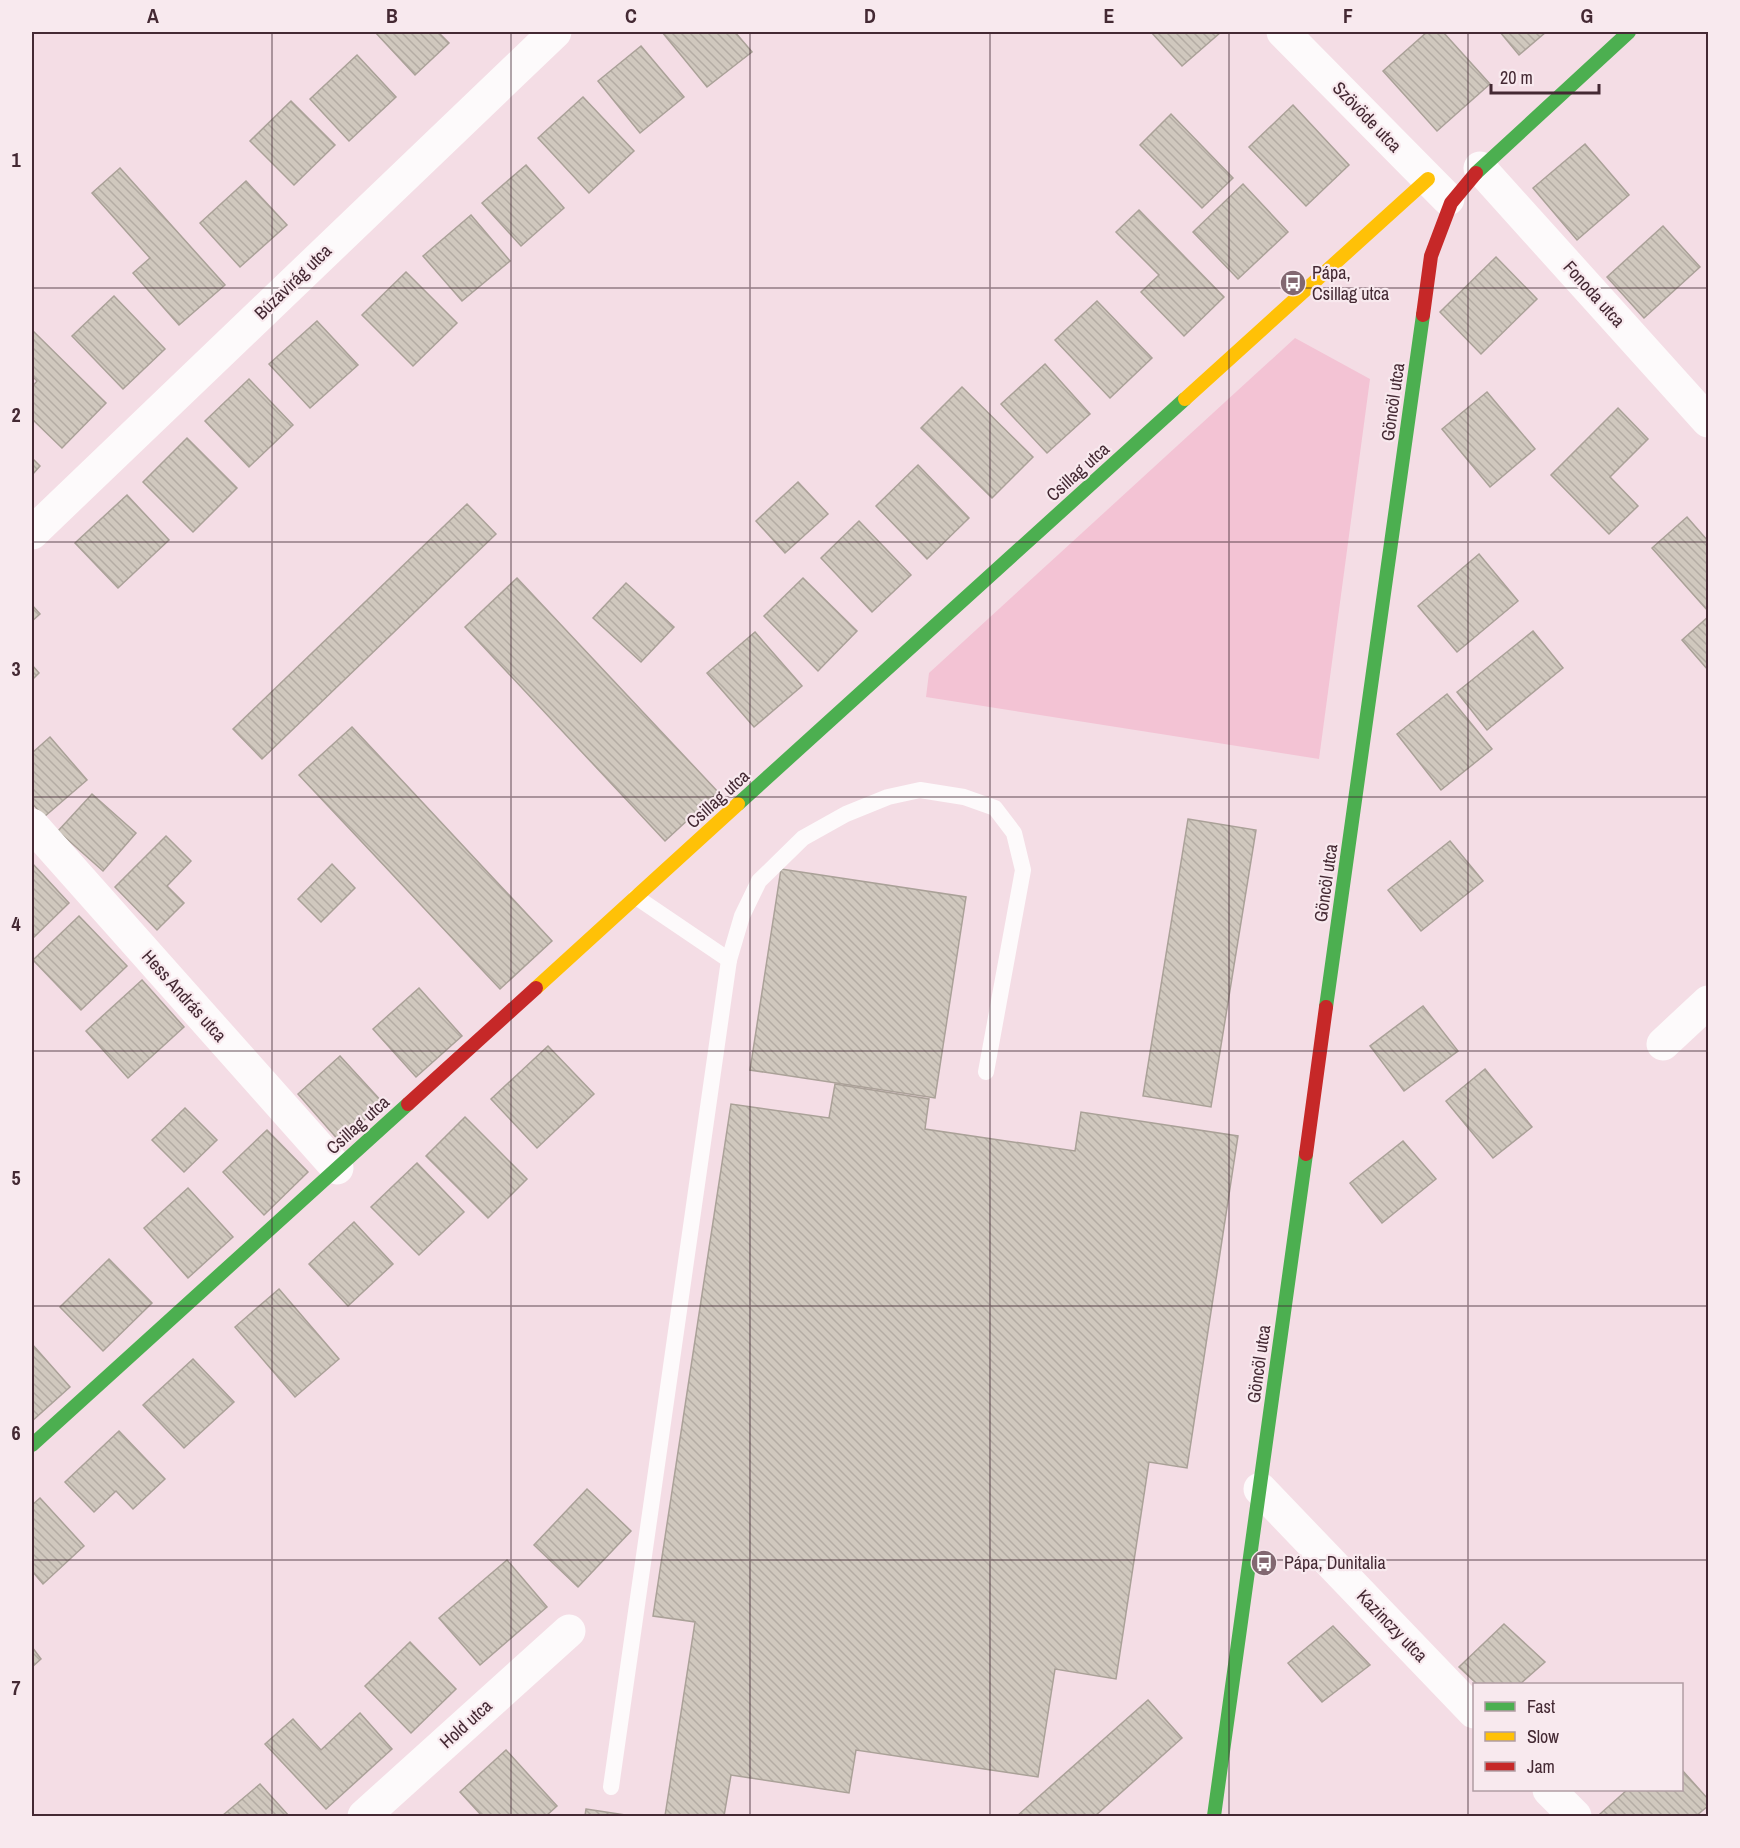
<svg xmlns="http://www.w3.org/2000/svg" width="1740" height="1848" font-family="'Archivo Narrow',sans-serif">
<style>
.green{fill:#f3c3d4}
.building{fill:url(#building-back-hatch);stroke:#aaa198;stroke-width:1.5}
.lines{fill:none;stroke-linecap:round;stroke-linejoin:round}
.lane{stroke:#fdfafb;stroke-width:16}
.street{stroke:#fdfafb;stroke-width:33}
.fast{stroke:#4caf50;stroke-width:14}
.slow{stroke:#ffc107;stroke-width:14}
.jam{stroke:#c62828;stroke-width:14}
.grid{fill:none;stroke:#442933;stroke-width:1.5;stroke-opacity:0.55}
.labels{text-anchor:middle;stroke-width:4.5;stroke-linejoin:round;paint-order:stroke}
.street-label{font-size:18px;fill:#442933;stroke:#f8e9ee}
.poi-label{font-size:18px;fill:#442933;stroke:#f8e9ee;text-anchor:start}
.neatline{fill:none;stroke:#442933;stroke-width:2}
.grid-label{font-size:20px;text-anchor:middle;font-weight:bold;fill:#442933}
</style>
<defs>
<pattern id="building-back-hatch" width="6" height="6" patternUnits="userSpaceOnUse" patternTransform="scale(1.5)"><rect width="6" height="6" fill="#d0c8be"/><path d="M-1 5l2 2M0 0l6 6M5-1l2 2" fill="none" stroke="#b4aca4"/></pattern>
</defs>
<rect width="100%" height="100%" fill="#f4dde5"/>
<path class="green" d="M1295,338L1370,379L1319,759L926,697L929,673Z"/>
<g class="building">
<path d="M375,32H438L449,43L415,75Z"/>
<path d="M662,32H735L752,52L707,87Z"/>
<path d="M1151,32H1221L1182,66Z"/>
<path d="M1427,32H1443L1490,84L1437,131L1383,71Z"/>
<path d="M1500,32H1546L1519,55Z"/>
<path d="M641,46L684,97L640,133L598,81Z"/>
<path d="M357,55L396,97L349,141L310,99Z"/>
<path d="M583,97L634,151L589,193L538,138Z"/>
<path d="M291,101L335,145L294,185L250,141Z"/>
<path d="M1293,105L1349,165L1306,206L1249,147Z"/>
<path d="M1171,114L1233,178L1202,208L1140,145Z"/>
<path d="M1585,144L1629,195L1577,240L1533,188Z"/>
<path d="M526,165L564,208L521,246L482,203Z"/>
<path d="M120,168L225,285L179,325L133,273L150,258L92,193Z"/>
<path d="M246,181L287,225L240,267L200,223Z"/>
<path d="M1243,184L1288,232L1238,279L1193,232Z"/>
<path d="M1139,210L1224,297L1184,336L1141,292L1159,275L1116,232Z"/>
<path d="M471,215L510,261L462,301L423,256Z"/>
<path d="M1663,226L1700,267L1644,318L1607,277Z"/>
<path d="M1496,257L1537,299L1481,354L1440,312Z"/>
<path d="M406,272L457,323L413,366L362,315Z"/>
<path d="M114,296L165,349L123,389L72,336Z"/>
<path d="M1097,301L1152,358L1110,398L1055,340Z"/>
<path d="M317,321L358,365L310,408L269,364Z"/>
<path d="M32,330L106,403L62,448L32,419V387L37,381L32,376Z"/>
<path d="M1045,364L1090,414L1047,453L1001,404Z"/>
<path d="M249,379L293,425L249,467L205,421Z"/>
<path d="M962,387L1033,457L992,498L921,428Z"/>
<path d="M1487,392L1535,449L1490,487L1442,429Z"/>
<path d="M1618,408L1648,439L1610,477L1638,506L1609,534L1551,475Z"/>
<path d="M187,438L237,488L193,532L143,482Z"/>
<path d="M32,458L40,466L32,475Z"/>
<path d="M918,465L969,518L927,559L876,506Z"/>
<path d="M798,482L828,514L785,553L756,521Z"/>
<path d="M127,495L169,540L118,588L75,543Z"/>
<path d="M467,504L496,534L262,759L233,729Z"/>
<path d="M1687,517L1708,541V611L1652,548Z"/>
<path d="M859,521L911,575L872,612L821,558Z"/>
<path d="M1479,554L1518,601L1457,652L1418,606Z"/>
<path d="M517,578L718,792L665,841L465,627Z"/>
<path d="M803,578L857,631L818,671L764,616Z"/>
<path d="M626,583L674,627L641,662L593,618Z"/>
<path d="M32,605L40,614L32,621Z"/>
<path d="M1708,617V670L1682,640Z"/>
<path d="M1533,631L1563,668L1487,730L1457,692Z"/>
<path d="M755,632L802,686L754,727L707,673Z"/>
<path d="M32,665L39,673L32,680Z"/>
<path d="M1447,694L1492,749L1441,790L1397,734Z"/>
<path d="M352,727L552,941L500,989L299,775Z"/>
<path d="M50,737L87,780L44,817L32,803V753Z"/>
<path d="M92,794L136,833L103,871L58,831Z"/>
<path d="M1188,819L1256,830L1211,1107L1143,1096Z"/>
<path d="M166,836L191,861L167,886L184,903L157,930L115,887Z"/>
<path d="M1450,841L1483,881L1421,931L1388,890Z"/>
<path d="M32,863L69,903L32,939Z"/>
<path d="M332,864L355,888L321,922L298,899Z"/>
<path d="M781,869L966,897L935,1098L750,1070Z"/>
<path d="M79,916L127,966L81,1010L33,960Z"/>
<path d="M142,980L184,1027L128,1078L86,1031Z"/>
<path d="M419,988L462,1036L416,1077L373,1029Z"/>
<path d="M1423,1006L1458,1051L1404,1091L1370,1046Z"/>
<path d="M548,1046L594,1094L537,1148L491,1099Z"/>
<path d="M340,1056L383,1103L340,1142L298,1094Z"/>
<path d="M1485,1069L1532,1127L1493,1158L1446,1101Z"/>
<path d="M835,1084L929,1099L925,1129L1075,1151L1081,1112L1238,1136L1187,1468L1149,1462L1116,1679L1055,1669L1038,1777L856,1750L849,1793L731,1775L724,1816H665L695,1622L653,1616L731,1104L829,1118Z"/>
<path d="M185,1108L217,1140L184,1172L152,1140Z"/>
<path d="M465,1117L527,1179L488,1218L426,1156Z"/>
<path d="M267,1130L308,1172L264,1215L223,1172Z"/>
<path d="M1403,1141L1436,1179L1382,1223L1350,1183Z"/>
<path d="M417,1163L464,1212L419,1255L371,1207Z"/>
<path d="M188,1188L233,1237L188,1278L144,1228Z"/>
<path d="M354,1222L393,1264L348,1306L309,1264Z"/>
<path d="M109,1259L152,1303L103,1351L60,1307Z"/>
<path d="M279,1289L339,1359L295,1397L235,1327Z"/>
<path d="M32,1344L70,1387L32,1421Z"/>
<path d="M193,1359L234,1402L184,1448L143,1405Z"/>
<path d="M119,1431L165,1479L133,1509L116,1491L94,1512L65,1482Z"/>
<path d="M587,1489L631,1531L578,1587L534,1545Z"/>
<path d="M40,1498L84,1546L43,1584L32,1571V1505Z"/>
<path d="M507,1560L547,1607L480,1665L439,1618Z"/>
<path d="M1504,1624L1545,1662L1520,1684H1477L1459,1667Z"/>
<path d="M1333,1626L1370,1665L1322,1702L1288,1663Z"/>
<path d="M410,1642L456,1689L411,1733L365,1686Z"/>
<path d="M32,1647L41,1659L32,1667Z"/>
<path d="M1148,1700L1182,1738L1095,1816H1017Z"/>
<path d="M360,1713L392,1749L326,1809L265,1744L293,1719L321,1750Z"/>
<path d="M506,1750L557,1806L546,1816H482L460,1792Z"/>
<path d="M1682,1770L1708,1799V1806L1696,1816H1602L1600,1814L1627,1790H1682Z"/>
<path d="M260,1784L289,1816H222Z"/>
<path d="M586,1809L632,1816H585Z"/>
</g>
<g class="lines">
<g class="lane">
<path d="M636,897L729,960"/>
<path d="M611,1787L729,960L742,916L759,881L803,838L846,814L888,797L920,790L964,797L995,808L1014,833L1023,870L986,1072"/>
</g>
<g class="street">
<path d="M1283,32L1448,199"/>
<path d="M1480,168L1708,421"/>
<path d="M32,533L555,32"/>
<path d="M32,825L337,1168"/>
<path d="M1663,1044L1708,1002"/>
<path d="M1260,1489L1474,1712"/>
<path d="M1549,1790L1575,1816"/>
<path d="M364,1816L569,1631"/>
</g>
<g class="fast">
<path d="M1476,173L1629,32"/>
<path d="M738,804L1185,399"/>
<path d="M1326,1007L1423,315"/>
<path d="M32,1445L408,1104"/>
<path d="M1214,1816L1306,1154"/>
</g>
<g class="slow">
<path d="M1185,399L1428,179"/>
<path d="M536,988L738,804"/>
</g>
<g class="jam">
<path d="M1423,315L1431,256L1451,203L1476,173"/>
<path d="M408,1104L536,988"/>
<path d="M1306,1154L1326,1007"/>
</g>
</g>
<path class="grid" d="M272,32V1816M511,32V1816M750,32V1816M990,32V1816M1229,32V1816M1468,32V1816M32,288H1708M32,542H1708M32,797H1708M32,1051H1708M32,1306H1708M32,1560H1708"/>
<defs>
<g id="bus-disc" transform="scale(1.35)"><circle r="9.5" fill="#826871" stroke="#f8e9ee"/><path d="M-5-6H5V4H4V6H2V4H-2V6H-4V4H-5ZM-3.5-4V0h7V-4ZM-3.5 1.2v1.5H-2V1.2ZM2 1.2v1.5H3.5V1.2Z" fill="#fff"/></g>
</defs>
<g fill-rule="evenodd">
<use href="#bus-disc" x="1293" y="283"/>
<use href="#bus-disc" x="1264" y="1563"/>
</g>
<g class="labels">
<g class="street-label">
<text transform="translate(1367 117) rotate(46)" y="6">Szövöde utca</text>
<text transform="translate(293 282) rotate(-44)" y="6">Búzavirág utca</text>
<text transform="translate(1594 294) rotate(48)" y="6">Fonoda utca</text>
<text transform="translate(1393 402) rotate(-82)" y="6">Göncöl utca</text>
<text transform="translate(1078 472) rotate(-42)" y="6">Csillag utca</text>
<text transform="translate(718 799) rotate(-42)" y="6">Csillag utca</text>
<text transform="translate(1326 883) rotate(-82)" y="6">Göncöl utca</text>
<text transform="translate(184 996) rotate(48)" y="6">Hess András utca</text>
<text transform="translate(358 1125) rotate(-42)" y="6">Csillag utca</text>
<text transform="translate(1259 1364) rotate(-82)" y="6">Göncöl utca</text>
<text transform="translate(1392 1626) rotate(46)" y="6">Kazinczy utca</text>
<text transform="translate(466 1724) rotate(-42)" y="6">Hold utca</text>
</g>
<g class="poi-label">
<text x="1312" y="279">Pápa,<tspan x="1312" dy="21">Csillag utca</tspan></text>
<text x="1284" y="1569">Pápa, Dunitalia</text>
</g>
</g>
<rect width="1740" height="1848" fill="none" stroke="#f8e9ee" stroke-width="66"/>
<rect x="1473" y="1683" width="210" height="108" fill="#f8e9ee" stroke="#b09ca3" stroke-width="1.5"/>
<rect x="1485" y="1702" width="30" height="9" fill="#4caf50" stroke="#b09ca3" stroke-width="1.5"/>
<text x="1527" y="1713" font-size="18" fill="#442933">Fast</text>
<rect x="1485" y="1732" width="30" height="9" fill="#ffc107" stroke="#b09ca3" stroke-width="1.5"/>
<text x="1527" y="1743" font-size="18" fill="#442933">Slow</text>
<rect x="1485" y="1762" width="30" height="9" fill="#c62828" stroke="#b09ca3" stroke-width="1.5"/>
<text x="1527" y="1773" font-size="18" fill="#442933">Jam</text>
<path d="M1491 84v9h108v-9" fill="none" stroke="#442933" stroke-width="3"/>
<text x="1500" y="84" font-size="18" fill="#442933" stroke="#f8e9ee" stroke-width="4.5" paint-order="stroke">20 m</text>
<rect x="33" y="33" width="1674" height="1782" class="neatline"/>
<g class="grid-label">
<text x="153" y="23">A</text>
<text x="392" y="23">B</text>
<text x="631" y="23">C</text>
<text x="870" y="23">D</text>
<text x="1109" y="23">E</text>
<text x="1348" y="23">F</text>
<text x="1587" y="23">G</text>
<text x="16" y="167">1</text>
<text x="16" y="422">2</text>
<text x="16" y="676">3</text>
<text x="16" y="931">4</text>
<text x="16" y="1185">5</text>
<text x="16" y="1440">6</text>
<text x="16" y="1695">7</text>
</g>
</svg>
